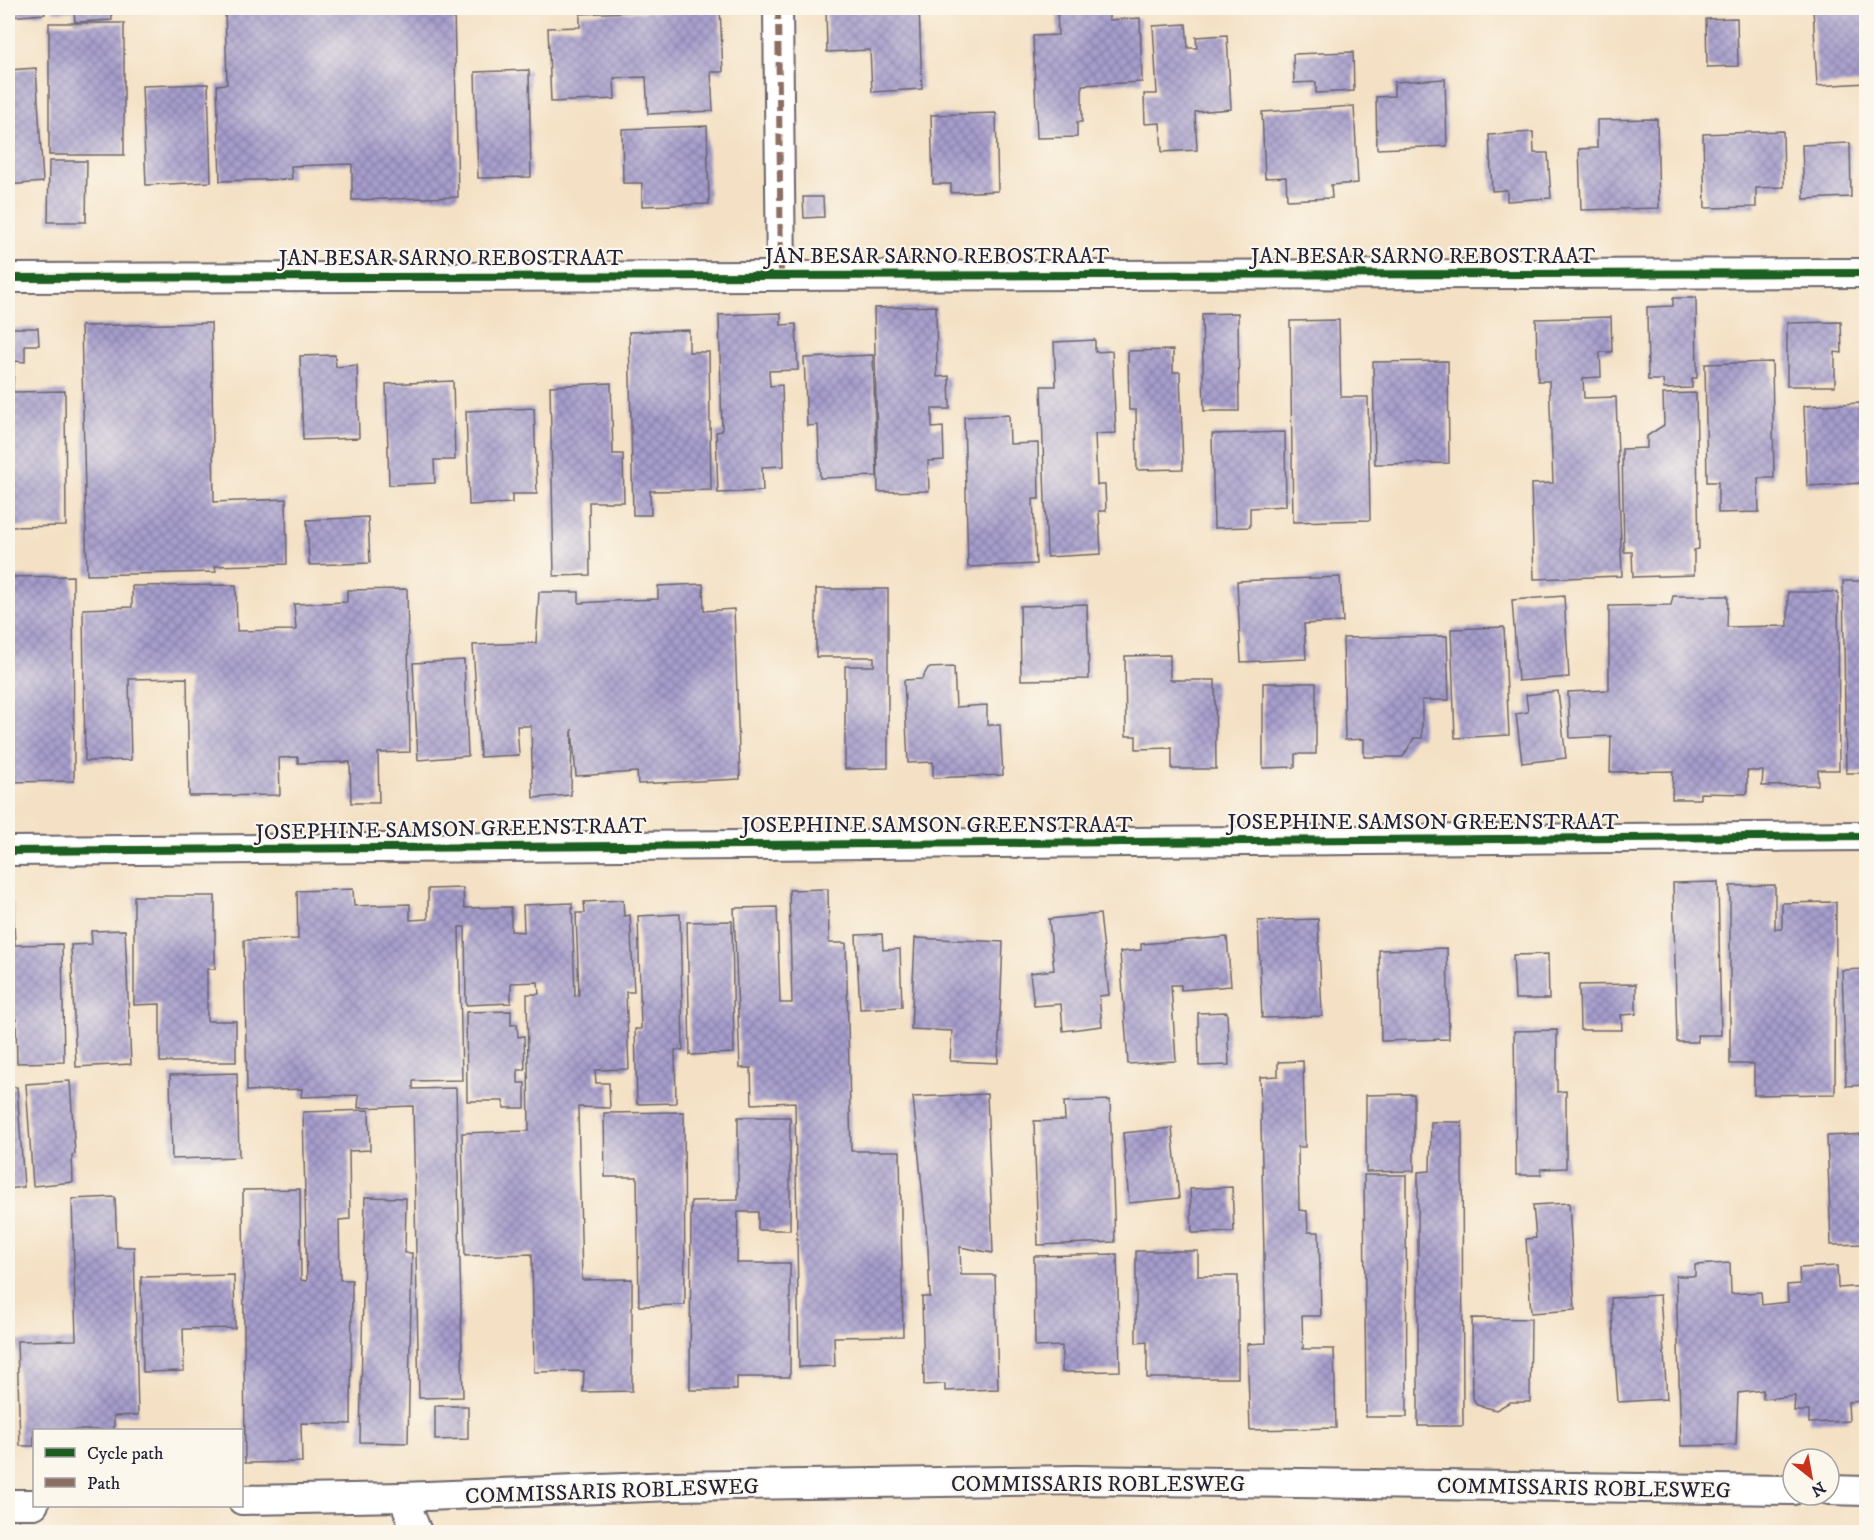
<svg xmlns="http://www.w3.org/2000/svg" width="1874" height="1540" font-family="'IM FELL DW Pica',serif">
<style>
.building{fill:url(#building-cross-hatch)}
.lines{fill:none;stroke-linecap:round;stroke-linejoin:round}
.minor-casing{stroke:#6c656b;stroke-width:32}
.minor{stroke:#fff;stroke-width:28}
.quiet{stroke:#8d6e63;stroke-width:6;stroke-dasharray:12 6;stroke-linecap:butt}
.cycleway-casing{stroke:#fbf7ec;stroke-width:11}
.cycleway{stroke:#1b5e20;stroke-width:8}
.labels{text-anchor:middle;stroke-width:4.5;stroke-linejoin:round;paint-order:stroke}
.street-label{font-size:22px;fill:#22223b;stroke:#fbf7ec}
</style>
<defs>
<pattern id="building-cross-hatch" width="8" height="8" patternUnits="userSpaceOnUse" patternTransform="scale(1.5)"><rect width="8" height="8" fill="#a69ecc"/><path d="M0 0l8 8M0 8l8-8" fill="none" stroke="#8780a7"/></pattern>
</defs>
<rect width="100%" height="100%" fill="#fbf7ec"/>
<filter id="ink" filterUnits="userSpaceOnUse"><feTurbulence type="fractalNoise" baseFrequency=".0167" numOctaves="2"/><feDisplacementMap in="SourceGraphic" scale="12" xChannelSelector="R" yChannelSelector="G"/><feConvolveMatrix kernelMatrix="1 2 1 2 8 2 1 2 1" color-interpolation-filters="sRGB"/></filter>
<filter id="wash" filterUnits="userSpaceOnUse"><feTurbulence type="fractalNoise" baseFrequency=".008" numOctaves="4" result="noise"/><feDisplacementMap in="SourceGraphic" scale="24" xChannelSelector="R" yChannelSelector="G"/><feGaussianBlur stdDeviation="1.35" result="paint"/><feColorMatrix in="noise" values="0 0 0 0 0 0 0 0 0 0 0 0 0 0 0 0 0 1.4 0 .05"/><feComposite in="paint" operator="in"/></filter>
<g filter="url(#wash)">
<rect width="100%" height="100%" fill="#f4e1c5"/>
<g id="blocks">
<g class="building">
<path d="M8,8H44L45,14L8,17Z"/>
<path d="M53,8H111L112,20L75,22L74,11L53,12Z"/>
<path d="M225,8L454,9L458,197L352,200V164L291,166L292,179L220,181L217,85L227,84Z"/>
<path d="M720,8L723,72H711L713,111L648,114L646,77L614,78L615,99L551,102L548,28L580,27V14Z"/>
<path d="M826,8H919L922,89L872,92L870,50L827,52Z"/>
<path d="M1057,8H1109V20L1140,18L1142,82L1082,85V122H1077V137L1037,138L1033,36L1058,35Z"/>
<path d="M1813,8H1866V83L1817,86Z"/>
<path d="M1737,18L1738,66L1707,67L1706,19Z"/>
<rect x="49" y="23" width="75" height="132"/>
<path d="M1186,24L1188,48H1197L1196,37L1227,35L1231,109L1195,112L1197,150L1162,152L1160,123L1145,124L1144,94H1157L1153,26Z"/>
<path d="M1353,52L1354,91L1316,93V82L1294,83L1293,54Z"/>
<path d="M36,68L43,182L8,185V70Z"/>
<path d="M529,70L531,177L478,178L475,72Z"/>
<path d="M1445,79L1447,146L1377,149L1376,97L1394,96V82Z"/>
<path d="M208,84L211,182L146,185L142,86Z"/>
<path d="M1354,106L1358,183L1331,185L1332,198L1287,200L1286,177L1265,178L1262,112Z"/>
<path d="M996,113L998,191L951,193V184H933L931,115Z"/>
<path d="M1657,119L1659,208L1581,210L1579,149L1597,148V120Z"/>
<path d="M707,126L709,204L642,206V183H623L622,129Z"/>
<path d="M1783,131L1784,187L1756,188V207L1705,208L1703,134Z"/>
<path d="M1533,132L1534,153H1548L1551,198L1507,201V190L1492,191L1489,135Z"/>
<path d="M1850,143L1851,197L1804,199L1802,145Z"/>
<path d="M49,161H87L86,222H48Z"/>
<path d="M803,197H823L824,217L804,218Z"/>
<path d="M1673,298H1696L1697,378H1692V388L1664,389L1663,380H1648L1647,307L1673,306Z"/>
<path d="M936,306L937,377L949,376L950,409H932V428L943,427L944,460L928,461L929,491L878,492L874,308Z"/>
<path d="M781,313V325L796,324L798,370L769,371L770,386L782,385L784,466L762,467L763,491L718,493L716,432L722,431L719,315Z"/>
<path d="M1238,313L1239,411H1204L1202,314Z"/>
<path d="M1611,317L1612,352H1600L1601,377L1583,378L1584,398L1616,397L1622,576L1534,579L1531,484L1553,483L1549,381H1538L1536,319Z"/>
<path d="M1339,320L1341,397H1368L1370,520L1293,522L1290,321Z"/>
<path d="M1841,322L1842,353L1835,352V386H1787V323Z"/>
<path d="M211,323L214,502L286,499L287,564L215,566L216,572L87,575L81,326Z"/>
<path d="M8,328H38L39,345H25V362L14,361L13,392L65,391L66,526L8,527Z"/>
<path d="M689,330V352H709L711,490L650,491L651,515H633L629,332Z"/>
<path d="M1095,340V352L1112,351L1116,433L1095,434L1097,485H1105L1106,511H1099L1101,554L1047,557L1041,386H1056L1054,342Z"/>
<path d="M1173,350V372H1180L1183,469L1137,470L1136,410H1129L1128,351Z"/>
<path d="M335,355L336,367L357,365L359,438L303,440L300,356Z"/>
<path d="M873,355L877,476L820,478L818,425L807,426L804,358Z"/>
<path d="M1448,361L1449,463L1375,464L1373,362Z"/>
<path d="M1772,362L1774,478H1758L1759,512L1718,513V482H1707L1705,364Z"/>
<path d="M453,381L455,460H434L435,483L389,485L386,384Z"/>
<path d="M611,383L613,454H623L624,502H589L590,575L554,576L550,386Z"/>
<path d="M1696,393L1699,549L1694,550V575L1633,577L1632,552H1624L1622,449L1647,448V436L1664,425L1663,394Z"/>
<path d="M1860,403L1863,483L1807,486L1804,406Z"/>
<path d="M534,408L537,494H512V503L469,505L466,411Z"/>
<path d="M1009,415L1010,444L1038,443L1039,499H1033L1036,564L968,567L964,417Z"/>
<path d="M1285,432L1286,506L1250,508V527L1214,528L1212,434Z"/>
<path d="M368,517L370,563L309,565L307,520Z"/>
<path d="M73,576L74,781L8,782V577Z"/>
<path d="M1340,577L1343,622L1304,624L1306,659L1241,662L1237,581Z"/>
<path d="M1843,581H1866V773H1846Z"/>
<path d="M703,584L704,611L734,609L740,779L638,784L637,772L576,776L572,729L571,795L533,798L531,726H517L519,755L480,757L473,645L536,643L539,592H579V603L630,600L658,599V586Z"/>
<path d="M236,585L237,631L296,630L294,604L347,602V590L407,589L410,752L378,753L379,803H351L350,762L298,763V757L279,758L280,795L189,796L187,678L129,679L131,760L85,761L83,609L132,607V586Z"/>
<path d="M816,589H888V768L845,769V666H874V657H816Z"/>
<path d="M1788,592H1838L1839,770H1818V785L1762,786L1763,771H1747V794L1700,793V799H1672L1673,771L1610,772L1611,736L1570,738L1568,692L1609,690V606L1671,605L1673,596H1728L1727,627L1788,626Z"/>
<path d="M1564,596L1569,677L1518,681L1512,600Z"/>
<path d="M1087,604L1089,679L1021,680L1020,606Z"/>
<path d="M1504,627L1509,735L1455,738L1451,629Z"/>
<path d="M1447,636L1449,700H1422V738H1414L1403,757H1364V739L1345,740L1343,638Z"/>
<path d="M1170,655V680H1215L1216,769H1172V748L1136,749V736H1126L1125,656Z"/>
<path d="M464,660L468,756L418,760L413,663Z"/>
<path d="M954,667L956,707L987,705V725H1000L1003,775L933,778V762L908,763L904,680L922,679L928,668Z"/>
<path d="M1263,683H1316V754H1295V767L1263,768Z"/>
<path d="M1558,691L1566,758L1522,763L1516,714L1528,712L1526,695Z"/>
<path d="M1718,882L1721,1035H1697L1698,1042H1677L1673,883Z"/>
<path d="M1775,885V929H1782V903L1836,902L1835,1094L1754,1095V1064H1730V886Z"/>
<path d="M463,888L464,908L511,907V931L524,932L523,905L572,903L575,996L579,995L576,913H585L584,902L623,900L624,916L630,915L634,992H626L629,1069L595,1070L596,1083H609L610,1108L578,1107L582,1280L632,1279V1391L583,1392L584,1371L534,1372L532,1254L465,1256L462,1133L529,1131L527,994H539L538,982L511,983V1003L466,1005L465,927H459L462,1080L413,1081V1089L456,1088L463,1397L419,1398L413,1106L358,1108L359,1095L301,1097L302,1089L247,1091L244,940L298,939L297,891L353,889L354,906L410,904V920L428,919V889Z"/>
<path d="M828,889L829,943H846L851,1151H900L903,1336L834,1337L835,1366L799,1367L795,1102L752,1104L751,1068H740L734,908L777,907L780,1003H792L789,890Z"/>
<path d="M134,896H215V969H207V1021H236V1062H160V1004L134,1005Z"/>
<path d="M8,903H13L15,945L62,944L64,1062L17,1063L16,1019L8,1020Z"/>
<path d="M680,914L683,1050H675L676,1103L637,1104L635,1029H641L638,916Z"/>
<path d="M1100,914L1109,995L1099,996L1102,1026L1063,1031L1061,1004L1034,1006L1030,973L1054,970L1049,919Z"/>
<path d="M1318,919L1322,1016L1262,1018L1258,921Z"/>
<path d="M732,921L734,1053L690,1055L687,922Z"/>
<path d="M125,930L131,1064L76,1067L71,945L92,944L91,931Z"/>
<path d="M882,934L883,950L900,949L902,1007L860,1009L856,935Z"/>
<path d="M1227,937L1231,986L1181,990V985H1171L1176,1061L1128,1064L1120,952L1141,950V944Z"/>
<path d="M915,938L1003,942L998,1063L950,1061L952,1031L911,1029Z"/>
<path d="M1447,948L1449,1039L1381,1041L1379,950Z"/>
<path d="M1548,954L1549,999H1515L1513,955Z"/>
<path d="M1866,969V1085L1846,1086L1842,970Z"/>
<path d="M1636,984V1014L1621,1015L1622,1030H1580L1579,985Z"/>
<path d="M511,1011V1025L517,1024L518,1037L524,1036L525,1070H518V1083H525V1108H504L503,1101H467L466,1012Z"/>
<path d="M1227,1012L1229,1065L1199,1066L1198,1013Z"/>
<path d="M1557,1030V1092L1566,1091V1168L1541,1169V1175H1516L1514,1031Z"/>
<path d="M1303,1061L1305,1147H1298L1299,1210L1307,1211L1308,1232H1319L1321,1316H1302L1303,1349H1334L1336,1428L1250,1430L1247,1344L1266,1343L1260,1077L1278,1076V1062Z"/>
<path d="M237,1073L239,1157L172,1159L170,1075Z"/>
<path d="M70,1081L75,1154L72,1155L73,1182L33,1186L26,1084Z"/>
<path d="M8,1087H17L24,1187L8,1189Z"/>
<path d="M987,1094L993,1253L960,1247L961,1275H995L998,1389L945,1391V1384L924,1385L922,1297H930L928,1248L913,1097Z"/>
<path d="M1414,1094V1171L1366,1172V1095Z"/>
<path d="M1110,1100L1115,1242L1038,1245L1034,1121L1065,1120L1064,1102Z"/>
<path d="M369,1110L370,1150L349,1151L350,1219L339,1220L340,1280H352L351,1424L301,1423L302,1462L245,1463L243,1190L300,1189L301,1280L307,1281L303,1112Z"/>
<path d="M684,1112L685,1305L639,1306L637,1177H605L604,1113Z"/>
<path d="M738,1117H790V1230H758V1212H738L737,1263H790V1377H737V1390H690L691,1201L738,1200Z"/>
<path d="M1431,1122H1462L1463,1426H1418V1172L1430,1171Z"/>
<path d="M1172,1128L1179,1198L1129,1203L1123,1133Z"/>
<path d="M1866,1134V1244L1831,1245L1827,1136Z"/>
<path d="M1364,1175H1406L1407,1417H1366Z"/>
<path d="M1232,1187L1234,1232L1192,1233L1190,1189Z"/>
<path d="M115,1197L117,1247H134L138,1415L114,1416V1430H34V1446H20L17,1341L76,1340L72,1199Z"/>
<path d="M365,1197L406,1198L405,1253H412L408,1443L360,1442Z"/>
<path d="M1569,1203L1575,1310L1531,1313L1526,1239L1536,1238L1533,1205Z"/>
<path d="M1136,1251H1198V1276H1238V1378H1147V1342L1136,1343Z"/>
<path d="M1117,1254L1120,1371L1062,1372V1346L1035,1347L1034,1256Z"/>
<path d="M1730,1263L1731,1294L1761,1292L1762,1305L1788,1302L1787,1285L1800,1284L1799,1268L1837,1266L1838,1288L1866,1286V1401L1848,1402L1849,1421L1809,1423V1411H1794L1795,1396L1763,1399V1390L1738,1393L1736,1445L1681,1446L1676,1276H1695V1265Z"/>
<path d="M234,1275L235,1328L183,1329L184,1371L143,1372L141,1277Z"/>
<path d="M1660,1295L1667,1399L1618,1402L1611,1298Z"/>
<path d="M1472,1318L1531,1319L1530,1402H1510L1496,1410L1477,1405L1473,1398Z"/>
<path d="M435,1406H468V1439L435,1440Z"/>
</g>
</g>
</g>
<g filter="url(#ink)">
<use href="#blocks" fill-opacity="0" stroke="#6c656b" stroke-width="1.5"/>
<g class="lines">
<g class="minor-casing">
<g id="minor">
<path d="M778,8L781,274"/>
<path d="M8,278L1866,273"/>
<path d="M8,851L1866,836"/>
<path d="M1829,1490L1866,1491"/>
<path d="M403,1497L673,1486L1076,1480L1793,1490"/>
<path d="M242,1500L403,1497L417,1532"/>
<path d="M8,1504H34"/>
</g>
</g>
<use href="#minor" class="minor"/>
<path class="quiet" d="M778,8L781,274"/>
<g class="cycleway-casing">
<g id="cycleway">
<path d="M8,278L1866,273"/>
<path d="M8,851L1866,836"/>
</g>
</g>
<use href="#cycleway" class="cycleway"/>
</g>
</g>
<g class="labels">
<g class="street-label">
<text x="937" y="263">JAN BESAR SARNO REBOSTRAAT</text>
<text x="1423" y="263">JAN BESAR SARNO REBOSTRAAT</text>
<text x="451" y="265">JAN BESAR SARNO REBOSTRAAT</text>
<text x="1423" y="829">JOSEPHINE SAMSON GREENSTRAAT</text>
<text x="937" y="832">JOSEPHINE SAMSON GREENSTRAAT</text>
<text transform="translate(451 828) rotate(-1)" y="8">JOSEPHINE SAMSON GREENSTRAAT</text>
<text x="1098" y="1491">COMMISSARIS ROBLESWEG</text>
<text transform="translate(1584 1487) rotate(1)" y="8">COMMISSARIS ROBLESWEG</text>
<text transform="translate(612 1490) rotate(-2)" y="8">COMMISSARIS ROBLESWEG</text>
</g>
</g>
<rect width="1874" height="1540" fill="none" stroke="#fbf7ec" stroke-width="30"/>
<rect x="33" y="1429" width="210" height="78" fill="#fbf7ec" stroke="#a4a2a5" stroke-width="1.5"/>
<rect x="45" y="1448" width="30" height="9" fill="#1b5e20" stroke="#a4a2a5" stroke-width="1.5"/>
<text x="87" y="1459" font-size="18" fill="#22223b">Cycle path</text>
<rect x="45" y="1478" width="30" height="9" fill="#8d6e63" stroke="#a4a2a5" stroke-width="1.5"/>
<text x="87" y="1489" font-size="18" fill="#22223b">Path</text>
<g transform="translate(1811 1477) rotate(149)"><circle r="28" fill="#fbf7ec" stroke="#a4a2a5" stroke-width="1.5"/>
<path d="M0-4.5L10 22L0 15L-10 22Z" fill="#c8321e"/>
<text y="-9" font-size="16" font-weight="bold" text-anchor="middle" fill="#22223b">N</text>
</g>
</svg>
